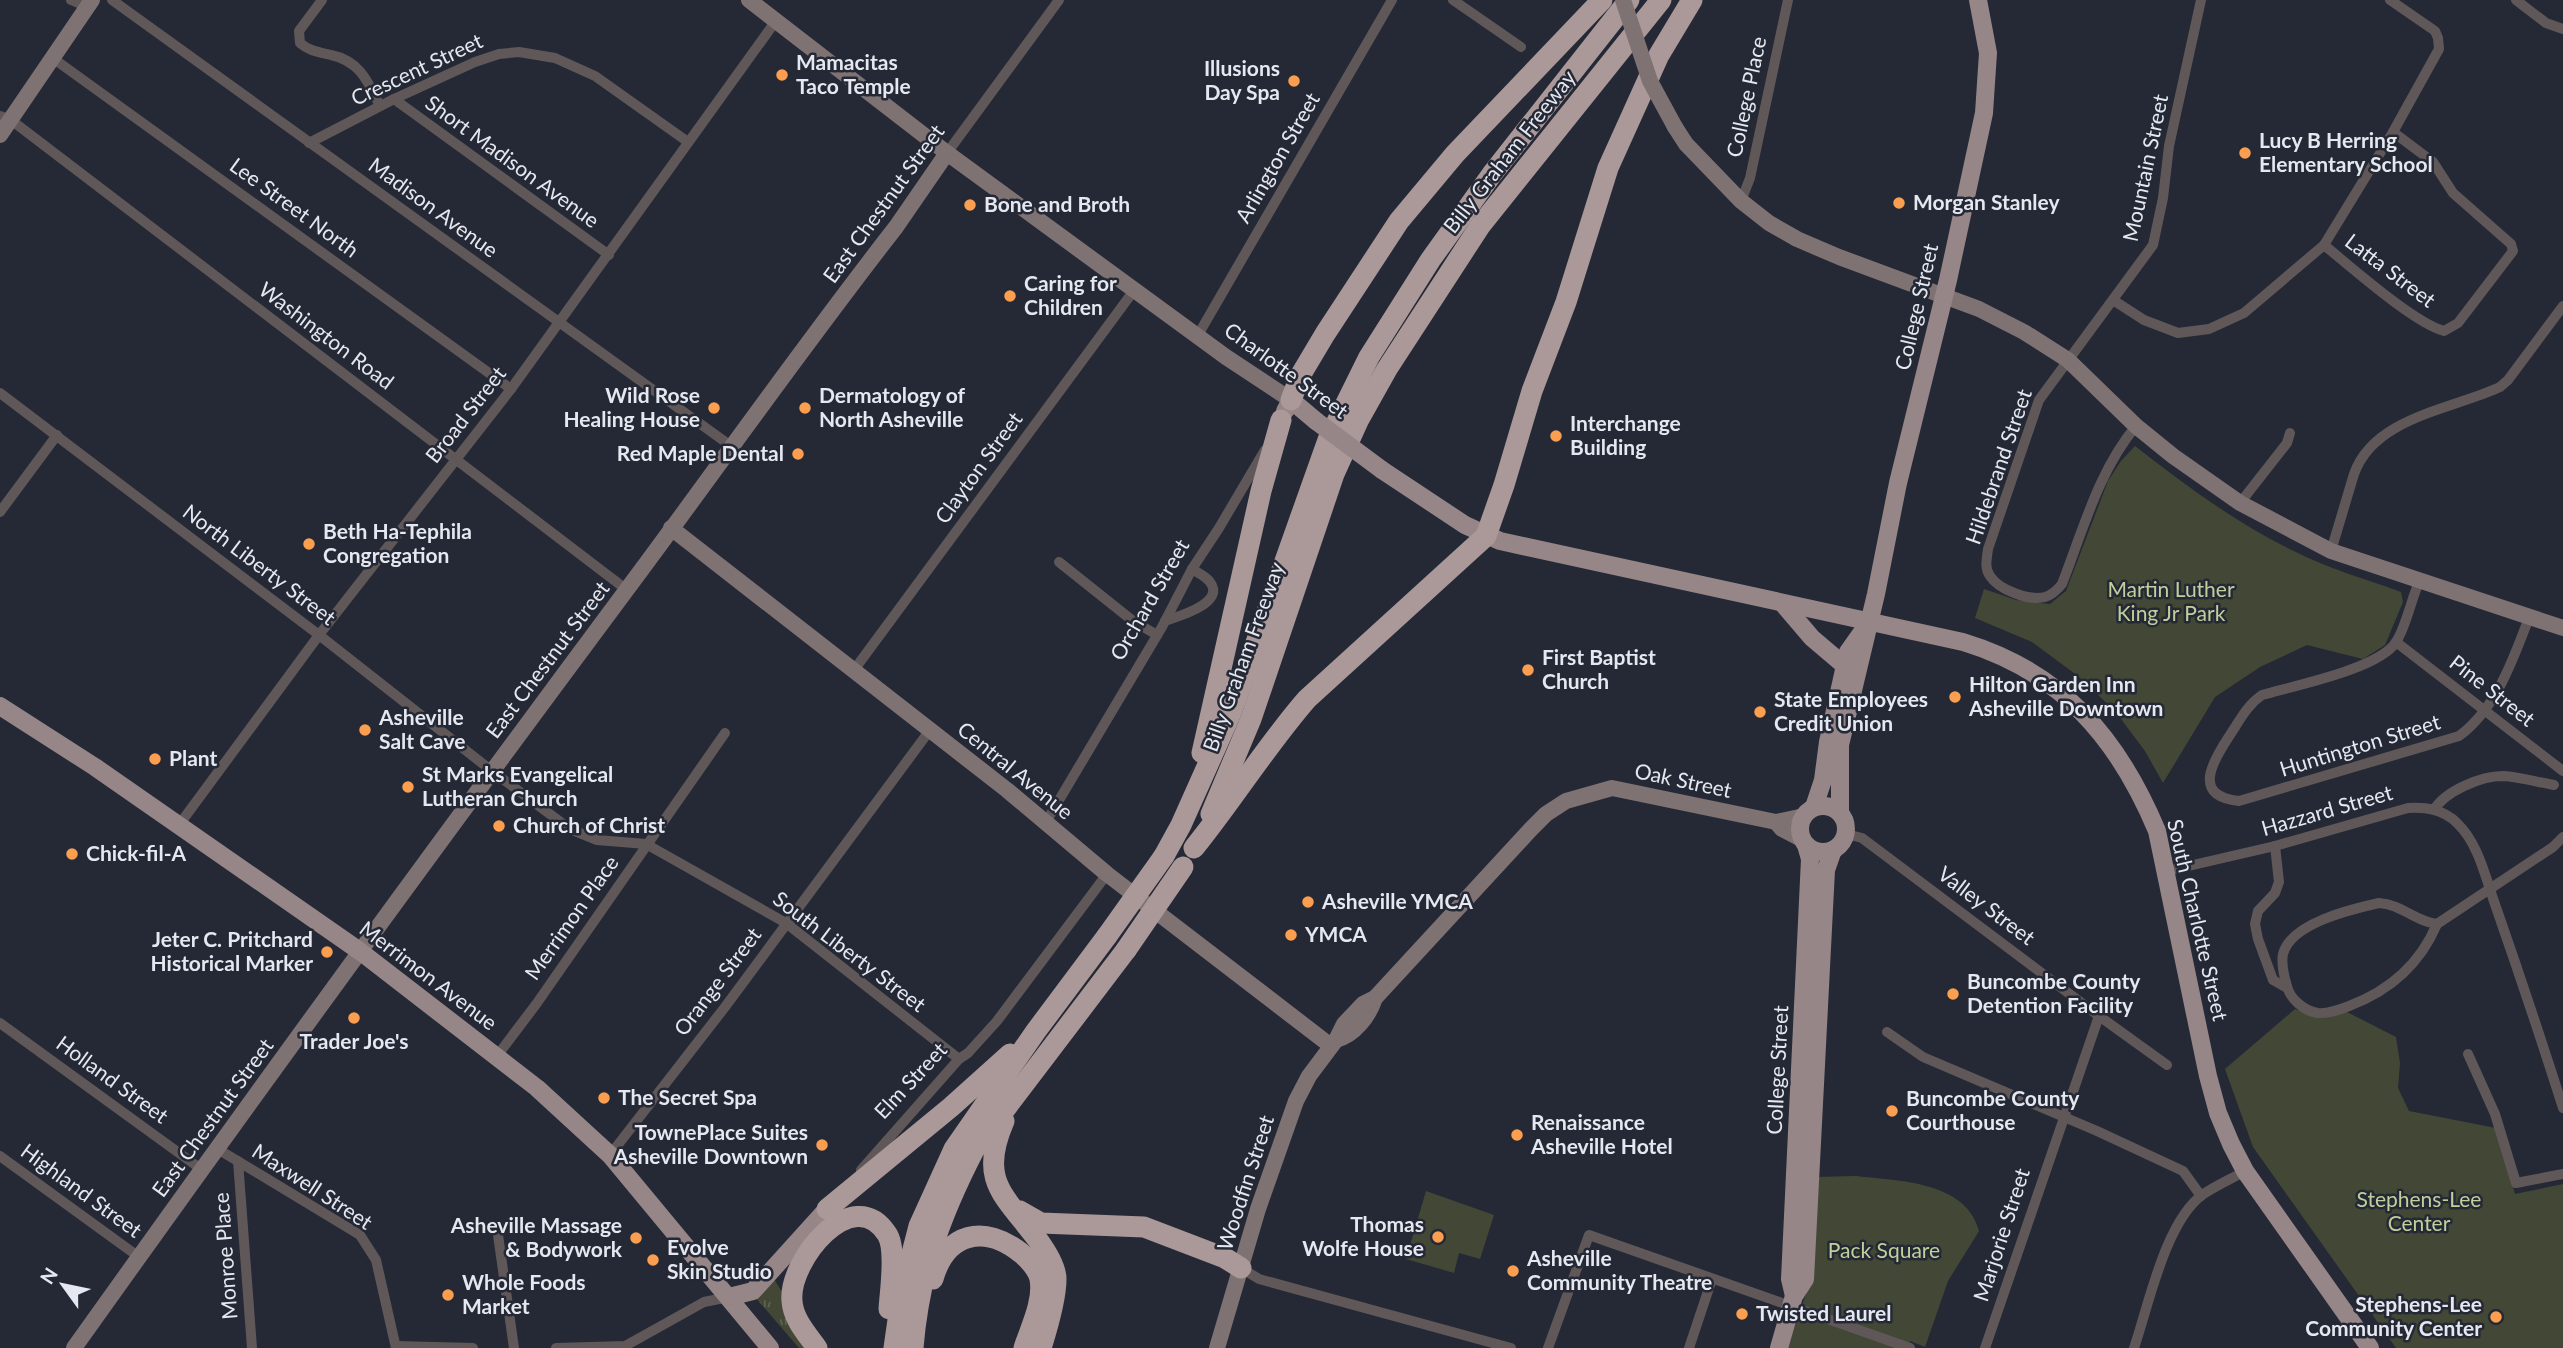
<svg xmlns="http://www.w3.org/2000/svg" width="2563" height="1348" font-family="Lato,sans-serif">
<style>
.grass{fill:url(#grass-tufts)}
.park{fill:#434836}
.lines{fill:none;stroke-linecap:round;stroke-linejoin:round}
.street{stroke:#605858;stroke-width:10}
.secondary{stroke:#7f7272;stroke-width:16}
.primary{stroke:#968687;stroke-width:18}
.highway{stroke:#ab9899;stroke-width:21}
.secondary-bridge{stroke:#7f7272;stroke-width:16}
.primary-bridge{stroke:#968687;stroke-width:18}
.highway-bridge{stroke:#ab9899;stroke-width:21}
.poi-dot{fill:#fb9e50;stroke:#242935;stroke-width:2.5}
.labels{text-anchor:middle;stroke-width:5;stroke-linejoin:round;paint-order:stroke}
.poi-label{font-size:21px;font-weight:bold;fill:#e5e8f0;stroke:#242935;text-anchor:start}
.street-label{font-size:21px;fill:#e5e8f0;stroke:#242935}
.park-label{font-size:21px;fill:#c1d09a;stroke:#242935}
</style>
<defs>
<pattern id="grass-tufts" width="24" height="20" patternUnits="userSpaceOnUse" patternTransform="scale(1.75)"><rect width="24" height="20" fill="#434836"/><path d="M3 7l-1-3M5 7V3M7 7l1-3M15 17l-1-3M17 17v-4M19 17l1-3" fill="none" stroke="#5e6253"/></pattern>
</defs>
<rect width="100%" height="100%" fill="#242935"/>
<path class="grass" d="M774,1279L782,1292L783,1305L805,1348H799L755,1297Z"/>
<g class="park">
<path d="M2135,446C2195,493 2258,539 2330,567C2353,576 2377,583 2401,592L2403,602L2385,645L2363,659L2307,645L2260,667L2215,697L2163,783L2145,751L2115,711L2078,676L2032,642L1975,618L1984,589L2016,600L2050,604L2066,591L2108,481L2121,461Z"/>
<path d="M2295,1009L2314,1016L2345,1011L2396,1037L2400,1063L2398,1088L2409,1111L2496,1128L2515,1194L2563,1184V1348H2396L2253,1147L2225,1069Z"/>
<path d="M1856,1176C1899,1181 1966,1181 1979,1231L1948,1281L1925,1347L1910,1341L1906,1348H1787L1812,1277L1816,1177Z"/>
<path d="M1426,1191L1494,1215L1480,1259L1459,1253L1454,1273L1406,1259Z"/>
</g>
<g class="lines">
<g class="street">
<path d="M71,0L88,7"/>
<path d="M112,0L731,446"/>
<path d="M322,0L299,31L300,43C309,51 319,52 331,55C360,61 368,82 380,106"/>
<path d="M1453,0L1521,47"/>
<path d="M2516,0L2546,23L2563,29"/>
<path d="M54,59L511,389"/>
<path d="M394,99L609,255"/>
<path d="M0,116L11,120L627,590"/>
<path d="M309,143L394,99L475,62L499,54L519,52L555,58L595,76L688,142"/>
<path d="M947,153L1059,0"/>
<path d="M1741,201L1750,178L1788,0"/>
<path d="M2324,245C2351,267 2414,323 2444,331L2458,323L2513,251L2511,244L2453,193L2433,162L2393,132"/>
<path d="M2113,300L2144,320L2178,333L2209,329L2244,313L2324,245L2393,132L2439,49L2438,38L2435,31L2390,0"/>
<path d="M1198,335L1392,0"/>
<path d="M0,393L319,635L492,771L570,829L597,840L646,844L786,923L959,1059"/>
<path d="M2136,426C2099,470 2083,530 2062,584C2058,589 2052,595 2045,597C2029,601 1999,590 1990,576C1984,568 1987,558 1988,549L2039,400L2153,245L2163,198L2169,146L2201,0"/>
<path d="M2240,503L2287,443L2290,433"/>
<path d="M0,512L57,435"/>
<path d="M2331,551L2354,474C2374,417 2453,409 2500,387L2508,380L2563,306"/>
<path d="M1059,562L1133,621L1157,635"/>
<path d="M2419,582C2411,600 2406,627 2396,642C2379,669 2293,686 2262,695C2246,706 2239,722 2228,738C2211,764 2193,796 2239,801L2459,736C2497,708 2514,657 2530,615"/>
<path d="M1165,621C1179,616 1226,603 1210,582C1206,576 1198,573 1192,569"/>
<path d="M2396,642L2563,771"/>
<path d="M854,670L1135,289"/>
<path d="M2434,810C2445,791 2481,776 2503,776C2520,777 2537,782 2554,785"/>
<path d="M1046,822L1162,627L1192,569L1219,528L1265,450"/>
<path d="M179,825L319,635L511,389L775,22"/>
<path d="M1846,834L1862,838L2099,1016L2167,1065"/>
<path d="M2275,846L2279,882L2275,893L2258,911L2255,924L2258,939L2273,980L2287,988"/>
<path d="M2167,871L2275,846L2408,808C2426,807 2443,809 2457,823C2480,845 2486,881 2497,910C2520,976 2542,1042 2563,1108"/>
<path d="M2379,903C2401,904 2416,922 2437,924C2420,964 2389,991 2349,1006C2339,1010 2328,1014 2318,1013C2304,1011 2290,999 2287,986C2284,976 2281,964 2283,954C2291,923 2352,909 2379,903Z"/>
<path d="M2437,924L2553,847L2563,837"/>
<path d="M0,1023L201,1169"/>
<path d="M1887,1032L1923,1057L2097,1131L2183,1171L2201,1196"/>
<path d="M2468,1054L2495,1114L2516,1183L2563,1174"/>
<path d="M497,1056L537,1003L725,733"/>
<path d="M216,1148L360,1235L376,1260L396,1348"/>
<path d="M610,1155L725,1007L930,730"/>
<path d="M0,1156L139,1257"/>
<path d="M238,1161L252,1348"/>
<path d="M861,1170L959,1059L968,1053L997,1021L1107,874"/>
<path d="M497,1228L514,1348"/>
<path d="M1241,1268L1259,1279L1511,1348"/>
<path d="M396,1346L473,1348"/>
<path d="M556,1348L625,1346L704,1302L729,1297"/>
<path d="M1548,1348L1589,1235L1910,1348"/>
<path d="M1689,1348L1712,1279"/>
<path d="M1985,1348L2099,1016"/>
<path d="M2134,1348C2149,1304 2165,1223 2202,1195C2215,1186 2231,1179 2245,1171"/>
</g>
<g class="secondary">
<path d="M749,0L947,153L1226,357L1291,400"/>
<path d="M1675,127L1686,144L1741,201L1769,223L1797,239L1839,257L1979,309L2024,332L2068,360L2136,426L2173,456L2240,503L2331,551L2563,628"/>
<path d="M0,135L92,0"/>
<path d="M671,528L1007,790L1107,874L1331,1046"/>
<path d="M1776,822L1782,829L1803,840"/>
<path d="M1336,1040C1355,1035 1369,1016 1375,998L1531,829L1546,814L1566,801L1612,788L1776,822L1804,816"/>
<path d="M74,1348C255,1094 439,842 625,592C716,470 803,346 896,227L947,153"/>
<path d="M1217,1348L1258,1209L1296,1101L1309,1076L1336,1040L1344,1024L1363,1004L1375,998"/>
</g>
<g class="primary">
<path d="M1285,411L1291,400L1316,421"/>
<path d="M1382,470L1465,525L1500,541L1963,642C2062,672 2118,738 2157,831L2208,1076L2218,1113L2231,1144L2245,1171L2370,1348"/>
<path d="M1783,604L1812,638L1845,666"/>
<path d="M0,706L95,767L361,952L537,1088L610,1155L770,1348"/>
<circle cx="1823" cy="829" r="23"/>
<path d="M1814,807L1823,780L1828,742L1848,652L1865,628"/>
<path d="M1840,812V745L1876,594L1898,483L1948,280L1984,113L1988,53L1978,0"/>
<path d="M1794,1296L1790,1279L1810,859L1806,845"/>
<path d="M729,1297L753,1291L827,1209"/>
<path d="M1779,1348L1794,1296L1805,1279L1826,870L1833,850"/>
</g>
<g class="highway">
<path d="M1291,400L1300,376L1325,334L1399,221L1455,154L1602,0"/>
<path d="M1202,753L1261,491L1281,420"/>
<path d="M1211,814L1251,719L1334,474L1359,419L1387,369L1480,226L1661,0"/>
<path d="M1194,848C1233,800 1266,746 1307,699L1486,536L1504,485L1532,391L1566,302L1608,168L1659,55L1692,0"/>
<path d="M1164,856L1181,825L1231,713L1328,440L1369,357L1431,259L1492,174L1629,0"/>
<path d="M1004,1121C978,1181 1004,1195 1038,1240C1046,1251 1056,1266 1056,1279C1056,1300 1047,1329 1041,1348"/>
<path d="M827,1209L951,1107L1010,1054"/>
<path d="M1020,1211L1041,1223L1144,1227L1225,1258L1241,1268"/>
<path d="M933,1279C946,1232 985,1224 1021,1253C1028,1258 1038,1270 1040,1279C1044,1301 1031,1327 1024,1348"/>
<path d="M817,1348C807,1334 793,1319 792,1301C788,1261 853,1181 887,1234C897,1249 890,1291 889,1309"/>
<path d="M894,1348L902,1292L919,1226L954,1149L1036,1031L1107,936"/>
<path d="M913,1348C919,1273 940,1216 974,1150L1126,950"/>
</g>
<path class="secondary-bridge" d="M1623,0L1650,81L1675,127"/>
<path class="primary-bridge" d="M1316,421L1382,470"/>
<g class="highway-bridge">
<path d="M1107,936L1164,856"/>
<path d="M1126,950L1183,867"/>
</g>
</g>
<g class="poi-dot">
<circle cx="782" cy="75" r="7"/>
<circle cx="1294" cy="81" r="7"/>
<circle cx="2245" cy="153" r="7"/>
<circle cx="1899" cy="203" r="7"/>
<circle cx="970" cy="205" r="7"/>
<circle cx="1010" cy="296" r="7"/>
<circle cx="714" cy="408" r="7"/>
<circle cx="805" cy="408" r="7"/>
<circle cx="1556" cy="436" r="7"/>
<circle cx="798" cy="454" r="7"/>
<circle cx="309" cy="544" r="7"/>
<circle cx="1528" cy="670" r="7"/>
<circle cx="1955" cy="697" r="7"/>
<circle cx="1760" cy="712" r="7"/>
<circle cx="365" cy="730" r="7"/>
<circle cx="155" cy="759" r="7"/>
<circle cx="408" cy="787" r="7"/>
<circle cx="499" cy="826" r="7"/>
<circle cx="72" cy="854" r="7"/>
<circle cx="1308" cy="902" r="7"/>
<circle cx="1291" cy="935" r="7"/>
<circle cx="327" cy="952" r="7"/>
<circle cx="1953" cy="994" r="7"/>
<circle cx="354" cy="1018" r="7"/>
<circle cx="604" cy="1098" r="7"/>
<circle cx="1892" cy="1111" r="7"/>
<circle cx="1517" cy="1135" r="7"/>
<circle cx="822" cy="1145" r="7"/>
<circle cx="1438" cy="1237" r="7"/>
<circle cx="636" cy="1238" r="7"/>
<circle cx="653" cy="1260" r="7"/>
<circle cx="1513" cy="1271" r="7"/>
<circle cx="448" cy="1295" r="7"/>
<circle cx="1742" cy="1314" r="7"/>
<circle cx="2496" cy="1317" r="7"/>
</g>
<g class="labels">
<g class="poi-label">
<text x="796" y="70">Mamacitas<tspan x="796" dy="24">Taco Temple</tspan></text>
<text x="1280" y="76" text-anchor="end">Illusions<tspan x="1280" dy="24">Day Spa</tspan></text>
<text x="2259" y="148">Lucy B Herring<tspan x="2259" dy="24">Elementary School</tspan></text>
<text x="1913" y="210">Morgan Stanley</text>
<text x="984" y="212">Bone and Broth</text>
<text x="1024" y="291">Caring for<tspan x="1024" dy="24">Children</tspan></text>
<text x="700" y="403" text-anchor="end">Wild Rose<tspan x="700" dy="24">Healing House</tspan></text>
<text x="819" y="403">Dermatology of<tspan x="819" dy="24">North Asheville</tspan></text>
<text x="1570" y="431">Interchange<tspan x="1570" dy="24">Building</tspan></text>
<text x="784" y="461" text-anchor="end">Red Maple Dental</text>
<text x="323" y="539">Beth Ha-Tephila<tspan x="323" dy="24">Congregation</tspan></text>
<text x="1542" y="665">First Baptist<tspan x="1542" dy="24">Church</tspan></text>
<text x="1969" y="692">Hilton Garden Inn<tspan x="1969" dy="24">Asheville Downtown</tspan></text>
<text x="1774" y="707">State Employees<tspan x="1774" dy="24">Credit Union</tspan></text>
<text x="379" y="725">Asheville<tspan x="379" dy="24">Salt Cave</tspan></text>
<text x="169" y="766">Plant</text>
<text x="422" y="782">St Marks Evangelical<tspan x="422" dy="24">Lutheran Church</tspan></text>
<text x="513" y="833">Church of Christ</text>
<text x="86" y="861">Chick-fil-A</text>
<text x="1322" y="909">Asheville YMCA</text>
<text x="1305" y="942">YMCA</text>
<text x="313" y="947" text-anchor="end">Jeter C. Pritchard<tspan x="313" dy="24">Historical Marker</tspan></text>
<text x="1967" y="989">Buncombe County<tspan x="1967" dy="24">Detention Facility</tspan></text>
<text x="354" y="1049" text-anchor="middle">Trader Joe's</text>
<text x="618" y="1105">The Secret Spa</text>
<text x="1906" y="1106">Buncombe County<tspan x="1906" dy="24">Courthouse</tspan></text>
<text x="1531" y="1130">Renaissance<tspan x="1531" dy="24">Asheville Hotel</tspan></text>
<text x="808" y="1140" text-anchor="end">TownePlace Suites<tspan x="808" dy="24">Asheville Downtown</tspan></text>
<text x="1424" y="1232" text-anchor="end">Thomas<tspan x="1424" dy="24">Wolfe House</tspan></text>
<text x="622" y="1233" text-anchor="end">Asheville Massage<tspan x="622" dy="24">&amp; Bodywork</tspan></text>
<text x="667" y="1255">Evolve<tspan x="667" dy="24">Skin Studio</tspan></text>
<text x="1527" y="1266">Asheville<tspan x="1527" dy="24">Community Theatre</tspan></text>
<text x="462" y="1290">Whole Foods<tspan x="462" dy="24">Market</tspan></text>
<text x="2482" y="1312" text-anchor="end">Stephens-Lee<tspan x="2482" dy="24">Community Center</tspan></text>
<text x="1756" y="1321">Twisted Laurel</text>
</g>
<g class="street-label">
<text transform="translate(417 70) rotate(-25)" y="7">Crescent Street</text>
<text transform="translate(1747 97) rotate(-78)" y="7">College Place</text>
<text transform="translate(1510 152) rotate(-52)" y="7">Billy Graham Freeway</text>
<text transform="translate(1278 158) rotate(-60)" y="7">Arlington Street</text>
<text transform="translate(512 162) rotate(36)" y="7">Short Madison Avenue</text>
<text transform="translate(2146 168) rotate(-78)" y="7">Mountain Street</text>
<text transform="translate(884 204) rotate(-54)" y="7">East Chestnut Street</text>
<text transform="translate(294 208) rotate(36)" y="7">Lee Street North</text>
<text transform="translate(433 208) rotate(36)" y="7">Madison Avenue</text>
<text transform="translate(2390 271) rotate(37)" y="7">Latta Street</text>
<text transform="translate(1917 307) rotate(-77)" y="7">College Street</text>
<text transform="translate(326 336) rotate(37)" y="7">Washington Road</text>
<text transform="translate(1286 371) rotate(36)" y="7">Charlotte Street</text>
<text transform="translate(466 415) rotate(-52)" y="7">Broad Street</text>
<text transform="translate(1999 467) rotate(-71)" y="7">Hildebrand Street</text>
<text transform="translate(979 468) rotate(-54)" y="7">Clayton Street</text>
<text transform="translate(259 565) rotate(37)" y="7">North Liberty Street</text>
<text transform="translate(1150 600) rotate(-60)" y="7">Orchard Street</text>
<text transform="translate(1244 657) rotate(-70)" y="7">Billy Graham Freeway</text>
<text transform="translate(548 660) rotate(-53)" y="7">East Chestnut Street</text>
<text transform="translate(2492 691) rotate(38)" y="7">Pine Street</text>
<text transform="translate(2360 746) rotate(-17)" y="7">Huntington Street</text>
<text transform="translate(1015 771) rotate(39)" y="7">Central Avenue</text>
<text transform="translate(1683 781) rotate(12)" y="7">Oak Street</text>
<text transform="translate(2327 811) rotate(-16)" y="7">Hazzard Street</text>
<text transform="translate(1986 906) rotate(37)" y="7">Valley Street</text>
<text transform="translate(572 918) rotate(-55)" y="7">Merrimon Place</text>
<text transform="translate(2197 920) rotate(77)" y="7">South Charlotte Street</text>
<text transform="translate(849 952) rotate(37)" y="7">South Liberty Street</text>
<text transform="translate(428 976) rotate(37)" y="7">Merrimon Avenue</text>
<text transform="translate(718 982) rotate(-53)" y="7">Orange Street</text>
<text transform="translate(1778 1070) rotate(-87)" y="7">College Street</text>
<text transform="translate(112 1080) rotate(36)" y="7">Holland Street</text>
<text transform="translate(911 1081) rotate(-47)" y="7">Elm Street</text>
<text transform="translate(213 1118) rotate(-54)" y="7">East Chestnut Street</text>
<text transform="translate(1246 1183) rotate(-72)" y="7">Woodfin Street</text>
<text transform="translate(312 1187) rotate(33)" y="7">Maxwell Street</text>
<text transform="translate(81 1191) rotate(36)" y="7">Highland Street</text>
<text transform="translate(2002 1235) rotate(-72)" y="7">Marjorie Street</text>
<text transform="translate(226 1256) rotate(-94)" y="7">Monroe Place</text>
</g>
<g class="park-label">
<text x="2171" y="597">Martin Luther<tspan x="2171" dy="24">King Jr Park</tspan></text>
<text x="2419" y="1207">Stephens-Lee<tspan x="2419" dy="24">Center</tspan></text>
<text x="1884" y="1258">Pack Square</text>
</g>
</g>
<g transform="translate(63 1285) rotate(303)" stroke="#242935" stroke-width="5" paint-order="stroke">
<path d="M0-5L12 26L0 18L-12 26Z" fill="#e5e8f0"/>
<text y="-10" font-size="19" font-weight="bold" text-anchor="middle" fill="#e5e8f0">N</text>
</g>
</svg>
